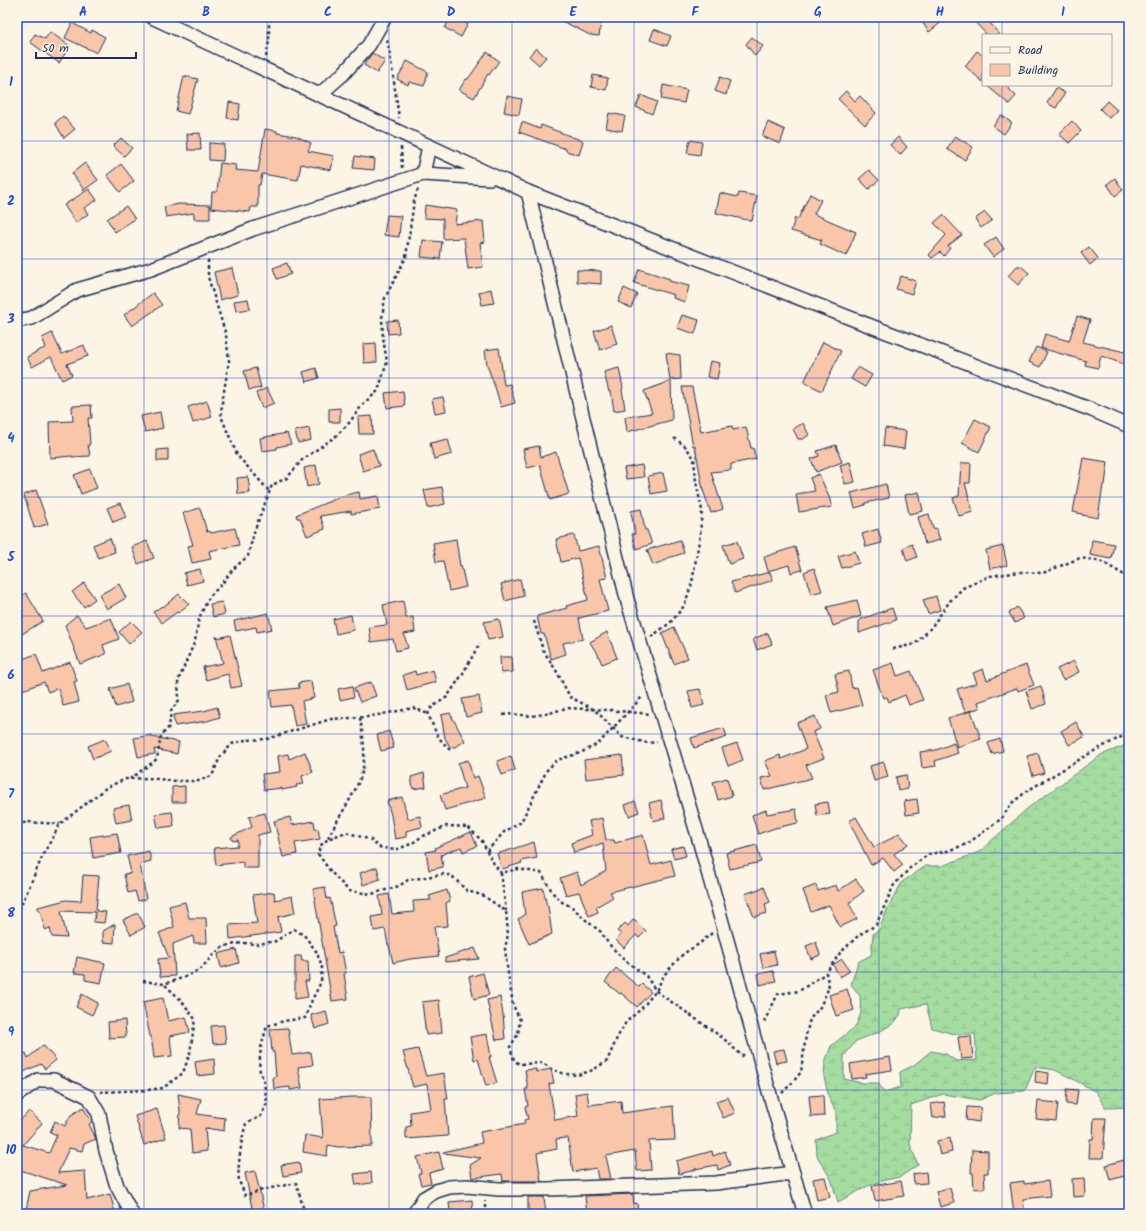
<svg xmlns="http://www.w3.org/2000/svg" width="1146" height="1231" font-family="Kalam,sans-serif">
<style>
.wetland{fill:url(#wetland-marsh);stroke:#608680;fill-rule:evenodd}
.building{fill:#f9c6a9;stroke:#1b2f5e}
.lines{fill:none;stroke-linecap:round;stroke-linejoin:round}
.minor-casing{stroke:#1b2f5e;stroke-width:16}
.path{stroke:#1b2f5e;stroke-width:2.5;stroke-dasharray:3 3;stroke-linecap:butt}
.minor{stroke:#fcf5e5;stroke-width:13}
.grid{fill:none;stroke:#1d4ed8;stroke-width:1;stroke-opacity:0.55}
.neatline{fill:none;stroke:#1d4ed8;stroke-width:1.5}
.grid-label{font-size:13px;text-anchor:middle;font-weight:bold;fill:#1d4ed8}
</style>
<defs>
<pattern id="wetland-marsh" width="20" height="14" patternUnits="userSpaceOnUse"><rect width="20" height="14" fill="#a5dda1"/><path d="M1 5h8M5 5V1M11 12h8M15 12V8" fill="none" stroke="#8dbe8d"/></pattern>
</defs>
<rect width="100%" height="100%" fill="#fcf5e5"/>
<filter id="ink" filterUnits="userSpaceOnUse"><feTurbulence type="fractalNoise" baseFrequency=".025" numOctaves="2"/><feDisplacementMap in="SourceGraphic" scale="8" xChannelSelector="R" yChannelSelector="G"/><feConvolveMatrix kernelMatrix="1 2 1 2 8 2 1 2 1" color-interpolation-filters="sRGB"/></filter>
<g filter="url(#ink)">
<path class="wetland" d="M1129,744V1107L1106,1108L1096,1092L1073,1079L1055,1070L1035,1067L1025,1091L996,1093L980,1100L943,1094L911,1105L910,1144L918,1165L900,1177L885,1180L868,1186L838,1202L831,1179L817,1156L816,1140L836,1132V1112L829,1098L824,1077L825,1062L831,1046L856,1026L861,1013L860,996L851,984L858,962L871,955L873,934L879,930L888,908L902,882L926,866H942L979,852L1028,808L1101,755ZM926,1004L932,1028L954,1034H975L977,1060L956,1061L946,1054L931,1051L914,1065L900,1072L901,1087L884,1092L878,1083H862L844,1079V1056L856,1041L879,1032L894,1023L900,1015L901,1009Z"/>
<g class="building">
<path d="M451,17H455L468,24L461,37L445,28Z"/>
<path d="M554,17H568L601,22L599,36L590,35Z"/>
<path d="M929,17H948L929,32L922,22Z"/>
<path d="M970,17H985L1000,35H987Z"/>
<path d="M72,23L91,33L92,30L105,37L97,53L65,38Z"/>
<path d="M654,29L671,36L667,46L650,40Z"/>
<path d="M50,32L70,46L59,63L30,42L35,34L45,39Z"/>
<path d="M752,37L763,46L755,56L746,44Z"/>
<path d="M536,48L546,57L539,65L529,56Z"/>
<path d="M977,51L983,56V82L965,66Z"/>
<path d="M487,52L499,61L489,75L488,74L474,98L459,90L466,79H468Z"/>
<path d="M372,53L385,61L377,73L364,65Z"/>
<path d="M407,61L428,72L424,86L409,82L408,85L397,79Z"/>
<path d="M593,75L608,78L606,90L591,87Z"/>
<path d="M184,76L198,79L188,114L176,111Z"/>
<path d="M720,77L730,81L726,95L715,91Z"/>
<path d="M663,85L687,90L684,103L661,99Z"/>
<path d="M986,85H1005L1016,96L1009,104Z"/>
<path d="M1056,88L1065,93L1056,108L1047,103Z"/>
<path d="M846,91L855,101L860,96L876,113L865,125L838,99Z"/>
<path d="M641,95L657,102L652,114L636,107Z"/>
<path d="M507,96L522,99L519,115L504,112Z"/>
<path d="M1107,101L1117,110L1109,118L1100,109Z"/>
<path d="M229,102L240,104L238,120L227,118Z"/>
<path d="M609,113L625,116L622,131L606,128Z"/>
<path d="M1001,115L1012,123L1004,134L993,126Z"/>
<path d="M63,116L75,129L64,138L55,123Z"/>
<path d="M1072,121L1081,131L1069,143L1059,134Z"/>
<path d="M522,122L540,129L541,125L583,141L579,155L566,151V149L519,132Z"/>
<path d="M768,122L785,130L780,144L762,136Z"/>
<path d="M265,129L277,131V133L296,136L311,143L308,151L334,156L331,170L301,164L298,180L262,174L260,185H258V207H251L250,212L211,208L212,192H217L220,163L236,165L235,170L258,172Z"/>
<path d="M200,133L201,150H188L187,134Z"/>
<path d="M955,136L973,147L965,160L947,149Z"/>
<path d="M898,137L907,147L900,155L890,145Z"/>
<path d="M121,138L132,148L124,156L113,146Z"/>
<path d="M690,140L702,142L700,155L687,153Z"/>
<path d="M209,143L224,144L223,161L209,160Z"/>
<path d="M355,156L375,159L374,170L353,168Z"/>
<path d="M85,163L98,180L84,190L72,173Z"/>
<path d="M121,164L134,181L120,192L107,175Z"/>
<path d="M869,170L879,180L869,189L859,179Z"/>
<path d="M1115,178L1123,190L1115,196L1107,184Z"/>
<path d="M89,189L97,200L84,208L88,214L76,223L64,205Z"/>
<path d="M720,193L738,197L739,193L757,196L752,221L716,213Z"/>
<path d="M810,194L821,200L814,214L856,232L846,256L820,244L822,240L791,231L795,218L798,219Z"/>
<path d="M179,204L210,205V219H194V213L166,217L164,207Z"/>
<path d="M425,205L457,210L455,224L483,221L485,242L480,243L483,267L468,269L464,238L443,239V219L424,218Z"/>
<path d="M126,206L135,219L115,232L107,219Z"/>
<path d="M985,212L992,220L981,228L975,219Z"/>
<path d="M387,215L401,216L399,237L384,235Z"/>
<path d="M943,215L962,235L948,246L950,248L944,256L940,252L932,258L929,255L946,235L934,223Z"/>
<path d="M996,237L1004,249L993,257L984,245Z"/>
<path d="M423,240L442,242L440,259L421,257Z"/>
<path d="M1089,247L1098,258L1090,265L1081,253Z"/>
<path d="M287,263L291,274L277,279L273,268Z"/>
<path d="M1017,266H1021L1029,273L1018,285L1008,276Z"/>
<path d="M232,268L238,295L220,300L214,272Z"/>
<path d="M639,269L670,279L669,281L689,286L685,302L673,298L674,295L634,283Z"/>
<path d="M577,270L601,271V284L577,282Z"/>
<path d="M901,276L916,281L912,294L896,289Z"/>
<path d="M624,288L637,294L631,308L618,302Z"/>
<path d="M491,289L494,303L482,305L479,292Z"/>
<path d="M153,293L162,305L132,326L124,315Z"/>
<path d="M248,299L250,309L236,311L234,301Z"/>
<path d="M682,315L699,320L695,334L677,328Z"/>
<path d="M1077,316L1090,320L1083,342L1129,353V366L1101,356L1098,368L1085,365L1086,361L1041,348L1045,334L1069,341Z"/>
<path d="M398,320L399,333L388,334L387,321Z"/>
<path d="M611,325L617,344L600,350L594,331Z"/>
<path d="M52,333L62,354L84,345L88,356L67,364L72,375L62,380L51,357L32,367L27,357L46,347L42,338Z"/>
<path d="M823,342L841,351L822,391L804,382Z"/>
<path d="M376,343L377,362L364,363L363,344Z"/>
<path d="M1036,347L1047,352L1040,367L1029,362Z"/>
<path d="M499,348L504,385L510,384L515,403L501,407L496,390L487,365L485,350Z"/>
<path d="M666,353L680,355L681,379L670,380Z"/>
<path d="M710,361L720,363L717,379L707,377Z"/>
<path d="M858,367L872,375L865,387L851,379Z"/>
<path d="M256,368L261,388L249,390L244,371Z"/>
<path d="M316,368L319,378L306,382L303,372Z"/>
<path d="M619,368L623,388L622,389L625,409L614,411L611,392H609L604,372Z"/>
<path d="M671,381L672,420L627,432L625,417L652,413L644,391Z"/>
<path d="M682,387H692L701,432L732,426L733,430L746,427L751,448H753L756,459L731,464V470L711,472L723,509L711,513L703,490L695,446H693Z"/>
<path d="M267,388L274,403L262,408L256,393Z"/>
<path d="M403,391L405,406L387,408L385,393Z"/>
<path d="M443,397L446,411L435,413L432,399Z"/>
<path d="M207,401L212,417L193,423L188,407Z"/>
<path d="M91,405L92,418H88L90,444L88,445L90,456L72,457V456L50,458L49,422L73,421L72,406Z"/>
<path d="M340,408V422H329V409Z"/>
<path d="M160,412L163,428L145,432L141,416Z"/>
<path d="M372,416L373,434H359L358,417Z"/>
<path d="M975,419L991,427L979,452L962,443Z"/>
<path d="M803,423L809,435L803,439H798L793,429Z"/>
<path d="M309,428L311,440L298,443L295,431Z"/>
<path d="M885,428L906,431L904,449L883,446Z"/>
<path d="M287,433L291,444L277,447V449L262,451L260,438Z"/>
<path d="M448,439L452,454L434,459L430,443Z"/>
<path d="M836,445L842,462L816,472L811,459L819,456L817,451Z"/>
<path d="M539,446L541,457L556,452L569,494L550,500L540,465L527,468L523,449Z"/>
<path d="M168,449V461H157V450Z"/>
<path d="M373,449L379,466L363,471L358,454Z"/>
<path d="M1083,458L1108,462L1105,485H1103L1098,518L1082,515V514L1073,512Z"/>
<path d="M850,462L855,482L845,484L840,465Z"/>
<path d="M961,463H971L970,483H965L973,512L959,516L953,498L959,496Z"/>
<path d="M316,465L319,484L307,487L304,468Z"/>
<path d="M642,465L644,477L626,479L624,468Z"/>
<path d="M90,469L97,488L81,494L74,475Z"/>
<path d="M663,473L667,491L651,494L648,476Z"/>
<path d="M819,474L829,497L832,507L799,512L796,494L815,491L810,478Z"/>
<path d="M248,477L250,493L238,494L237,478Z"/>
<path d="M886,484L889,498L865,503V505L855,508L851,493Z"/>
<path d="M442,487L445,504L428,508L424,490Z"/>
<path d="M36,490L48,524L34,528L24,495Z"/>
<path d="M359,492L360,499L378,496L380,509L351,514V511L320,516L325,529L307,536L300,518H297L296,515L345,495Z"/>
<path d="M919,492L923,511L909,514L905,495Z"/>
<path d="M120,503L126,517L113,522L107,508Z"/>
<path d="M200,508L207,532L210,531L211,533L235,528L239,545L209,551L211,559L192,563L188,546L193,545L183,513Z"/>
<path d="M641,509L645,530H647L652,544L636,549L632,534H635L631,511Z"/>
<path d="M929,514L933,529L936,528L940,540L925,544L918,517Z"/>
<path d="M878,529L882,543L866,547L862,534Z"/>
<path d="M574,535L578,551L599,546L607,578L600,579L608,611L579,618L583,639L563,643L566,654L551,659L544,634H541L537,616L567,608L566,606L588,600L578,558L561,562L556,539Z"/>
<path d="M110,538L115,552L98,558L93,545Z"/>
<path d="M456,539L460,566L461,565L466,587L449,591L443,561L436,562L433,543Z"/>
<path d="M680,540L684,553L665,559L666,560L653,565L647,550Z"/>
<path d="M1092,540L1114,544L1111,559L1090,555Z"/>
<path d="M147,541L154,558L138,564L132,547Z"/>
<path d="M737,541L743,559L729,564L723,545Z"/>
<path d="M912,544L917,557L907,561L903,548Z"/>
<path d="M1003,546L1007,565L990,569L986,550Z"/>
<path d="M795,547L802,570L791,573L789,565L768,571L764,557Z"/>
<path d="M855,551L859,563L842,568L838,556Z"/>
<path d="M814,568L822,591L811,594L804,572Z"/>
<path d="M200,569L203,581L187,585L184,573Z"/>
<path d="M770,572L773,580L735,593L731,582Z"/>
<path d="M520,579L524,596L505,601L501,584Z"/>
<path d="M84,583L95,599L84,607L72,592Z"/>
<path d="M119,584L126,598L107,609L99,595Z"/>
<path d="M26,593L43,621L17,637V598Z"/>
<path d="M179,594L189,604L178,613L177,612L162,623L153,612L162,606L163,607Z"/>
<path d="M936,596L940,610L928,614L923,600Z"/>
<path d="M857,600L861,616L833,626L827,607Z"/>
<path d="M403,601L406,618L413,617L415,632L404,634L408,648L396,651L393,639L371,642L369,627L387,625L383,605Z"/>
<path d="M222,602L225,614L213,617L210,604Z"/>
<path d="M1017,607L1024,618L1015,623L1009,613Z"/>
<path d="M892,608L896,620L859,633V620Z"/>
<path d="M268,613L272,629L257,632L256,627L236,631L234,621Z"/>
<path d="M77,615L86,627L111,618L119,639L103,645L106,654L80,664L65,625Z"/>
<path d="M351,615L354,630L336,634L333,619Z"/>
<path d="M499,619L503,637L488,640L484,622Z"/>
<path d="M131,621L142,632L129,644L119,632Z"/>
<path d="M674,627L688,658L674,664L662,634V633Z"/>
<path d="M607,632L617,658L602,664L596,650L594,649L590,642Z"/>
<path d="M768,633L772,644L757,650L753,639Z"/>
<path d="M230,635L242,686L231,688L228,674L206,680L203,667L223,663L216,636L218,638Z"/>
<path d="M36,654L43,673L70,662L77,681L74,682L79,702L63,706L58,688L48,692L44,682L17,692V661Z"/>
<path d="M500,657H512L513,672L501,673Z"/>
<path d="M1074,661L1079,672L1063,680L1057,669Z"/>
<path d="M893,663L897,676L911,671L923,700L909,705L905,695L889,702L887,697L883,698L873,670Z"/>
<path d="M1026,665L1034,685L1018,691L1017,688L978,702L980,708L965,712L957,689L977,683L973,673L983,669L987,680Z"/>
<path d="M433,670L436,682L407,690L403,675L415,671L416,675Z"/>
<path d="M849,671L852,688L857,687L862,705L831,713L826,695L839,692L835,674Z"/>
<path d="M311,681L314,698L302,701L306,724L295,726L291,705L272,707L270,691L299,688L298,683Z"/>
<path d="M371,682L376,696L360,702L354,688Z"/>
<path d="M127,684L132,702L116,707L110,689Z"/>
<path d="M352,686L354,697L340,700L338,689Z"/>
<path d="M1041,686L1046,704L1032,709L1026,691Z"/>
<path d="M700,689L704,705L692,708L688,691Z"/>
<path d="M479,696L482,713L466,717L462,699Z"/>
<path d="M217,707L220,717L207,721L175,726L173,715L204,711Z"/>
<path d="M971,711L981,739L957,747L948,718Z"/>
<path d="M450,713L465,741L455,747H450L445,738L441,715Z"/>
<path d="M815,716L820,729L813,732L824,758L806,765L812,778L764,790L761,778L772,776L765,761L780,755L781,759L806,749L797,723Z"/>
<path d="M1076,722L1084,737L1069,745L1061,731Z"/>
<path d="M724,728L727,737L694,748L691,738Z"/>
<path d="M389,731L394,748L381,751L377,735Z"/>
<path d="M152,735V737L179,742L177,754L154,749L155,754L138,757L134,738Z"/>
<path d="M105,739L111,751L93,759L88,746Z"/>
<path d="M1000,739L1003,751L992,754L988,743Z"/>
<path d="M737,743L743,760L728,766L722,748Z"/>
<path d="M954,743L958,753L935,761L936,766L922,768L920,752L936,750Z"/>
<path d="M305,752L313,772L302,776L304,784L296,785L297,787L282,790V788L264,790L262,774L280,772L278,756L288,754L289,759Z"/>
<path d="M1038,753L1044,773L1033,776L1027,756Z"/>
<path d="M622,755L624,775L586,779L584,760Z"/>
<path d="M511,756L515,770L502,775L497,761Z"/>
<path d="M468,760L473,778L478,776L486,798L445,810L440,795L465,788L458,763Z"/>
<path d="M884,762L888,777L874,781L870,766Z"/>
<path d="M424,773L426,787L413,789L411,777Z"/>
<path d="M906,775L908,789L898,791L896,777Z"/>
<path d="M727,778L732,796L718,800L713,782Z"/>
<path d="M185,786V802H172V787Z"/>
<path d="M402,797L408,819L420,816L422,827L406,831V837L395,839L391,815L387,801Z"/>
<path d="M917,799L919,813L906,815L904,801Z"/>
<path d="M661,800L665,818L653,821L649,803Z"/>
<path d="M635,801L639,812L629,816L625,805Z"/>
<path d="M828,802L830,814L817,816L815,804Z"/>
<path d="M129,805L132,820L116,823L113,808Z"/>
<path d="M796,809L798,823L775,828L758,834L752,815L766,810L767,814Z"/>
<path d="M172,812L174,826L158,828L155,814Z"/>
<path d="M265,813L270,832L258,835V868H243V862L216,865L214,848L238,846V840L233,841L231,837L252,827L249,817Z"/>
<path d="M290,817L292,825L314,821L315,829H318L320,839L295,843L297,854L283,857L274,821Z"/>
<path d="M856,817L874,847L890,839L899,833L908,844L894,854L903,865L894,872L883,858L871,865L849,821Z"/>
<path d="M602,818L606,840H614L615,843L643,835L651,865L671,860L675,876L610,892L613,897L596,907L598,912L589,916L579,892L566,895L560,878L577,872L581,885L606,871L603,843L574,853L571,843L592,835L589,821Z"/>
<path d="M471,832L477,846L463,852L461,847L441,855L443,867L429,870L426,852L436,850L435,848Z"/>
<path d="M117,833L121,853L93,858L90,837Z"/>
<path d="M534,842L537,858L521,861L522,863L502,869L497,854Z"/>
<path d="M757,845L761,862L730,869L726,853Z"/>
<path d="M683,846L686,856L674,859L671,849Z"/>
<path d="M149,851L151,861L140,864L146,899L138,901L135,891L128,893L124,874L131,873L127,856Z"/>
<path d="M377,867L380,879L363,885L360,873Z"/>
<path d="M83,875L99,876L96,911L106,912L104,923L94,922L95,912L61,911L67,938L52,937L50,928L45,930L40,910H38V907L66,900L81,901Z"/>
<path d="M856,879L864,891L849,903L857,919L840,927L829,905L811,912L803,890L816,885L818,891L836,885L838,891Z"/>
<path d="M325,887L327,899L330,898L336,926L333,927L338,953L342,952L346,973L344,974L348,999L332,1001L313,889Z"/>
<path d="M764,887L770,902L765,904L767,913L754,917L745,894Z"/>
<path d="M543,888L547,906H548L552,934L529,944L518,919L525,915L522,892Z"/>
<path d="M447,890L450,901L446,903L448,926L434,927L439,956L410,959L393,963L389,945H388L385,929L374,931L372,917L382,915L379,896L389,894L392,914L414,912L413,901L431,900L429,896Z"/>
<path d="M274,892L275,900L292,896L295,913L278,917L281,932L230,939L229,925L257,923L253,895Z"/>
<path d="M185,902L189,918H206L207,943H194L193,936L173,944L175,976L160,977L158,959L169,958L159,933L174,927L169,906Z"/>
<path d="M138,913L145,927L131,935L123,920Z"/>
<path d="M634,919L646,931L639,938L636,935L624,948L616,940L621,934L617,931L625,923L628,926Z"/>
<path d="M115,924L114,943L103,942V931Z"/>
<path d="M816,942L820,955L811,959L806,946Z"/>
<path d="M475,948L479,959L445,962V958Z"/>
<path d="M236,949L239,963L221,968L218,954Z"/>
<path d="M774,951L777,965L763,968L760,954Z"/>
<path d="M295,956H301L302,961H308L309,981H305L308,997L295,999Z"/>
<path d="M77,957L105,963L101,983L85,980V974L74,973Z"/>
<path d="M842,959L850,971L840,977L833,965Z"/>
<path d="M616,968L639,987L642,984L651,992L637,1007L621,993L620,994L605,982Z"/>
<path d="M773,971L776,981L760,985L758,974Z"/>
<path d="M483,973L489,995L474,999L469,977Z"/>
<path d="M847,989L854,1010L836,1016L829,995Z"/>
<path d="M82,994L98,1003L92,1015L76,1007Z"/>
<path d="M500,997L503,1014L505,1039L496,1040L487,1000Z"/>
<path d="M163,998L168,1021L186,1017L190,1032L170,1036L172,1056L154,1058L151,1036H150L143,1002Z"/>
<path d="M439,1000L442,1033L426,1035L422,1002Z"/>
<path d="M326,1011L329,1024L315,1029L311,1015Z"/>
<path d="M125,1020L126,1037L109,1038L108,1022Z"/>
<path d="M224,1025L226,1043L213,1044L211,1026Z"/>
<path d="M288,1028L292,1055L311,1052L313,1065L298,1067L302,1088L290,1090V1087L274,1089L273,1077H276L274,1052H272L270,1029Z"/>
<path d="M487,1034L491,1057H489L497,1083L486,1086L478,1059L474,1060L470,1037Z"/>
<path d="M971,1036L973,1058L961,1059L958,1037Z"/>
<path d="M43,1045L56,1060L45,1069L41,1064L17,1075V1057L26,1053L28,1058Z"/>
<path d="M418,1049L426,1076L444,1073L448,1099H445L448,1136L406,1139V1127L411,1126L410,1112L431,1109L427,1084L413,1087L403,1052Z"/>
<path d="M784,1049L787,1061L776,1063L773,1051Z"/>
<path d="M890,1057L892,1070L865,1074L866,1077L852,1079L850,1064Z"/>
<path d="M214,1059L215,1074L197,1076L195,1062Z"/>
<path d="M536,1069V1072L551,1069L554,1083L549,1084L555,1120L578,1116L575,1094L587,1092L589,1105L621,1101L622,1113L673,1106L675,1140L649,1141L651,1170L637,1171L635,1151L606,1156L611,1179H598L596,1168L573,1172L568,1138L556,1139L557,1149L537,1153L541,1181H503L502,1174L472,1178L470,1165L481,1158L443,1153V1152L482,1143L480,1132L525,1124L524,1120L528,1119L525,1107L528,1106L525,1089H528L525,1070Z"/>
<path d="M1036,1071L1049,1073L1048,1084L1035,1082Z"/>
<path d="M1067,1089L1078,1090L1076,1105L1066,1104Z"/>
<path d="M178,1094L201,1099L197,1114L225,1118L224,1131L205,1128L207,1151L192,1153L190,1129L179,1128L180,1110Z"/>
<path d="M823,1095L824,1116L811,1117L809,1096Z"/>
<path d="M353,1097H371L372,1146L338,1147L328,1145L327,1156L303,1152L305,1135L323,1138L320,1099Z"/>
<path d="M728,1097L735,1113L723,1118L716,1101Z"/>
<path d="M1038,1101L1058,1103L1056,1121L1036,1119Z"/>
<path d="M944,1102L946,1116L933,1118L931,1104Z"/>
<path d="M83,1107L92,1122L89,1124L96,1139L84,1144L82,1151L69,1148L58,1173L85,1171L87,1200L110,1194L115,1212L108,1214H25L30,1191L67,1185L17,1169V1124L29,1111L42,1123L23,1145L49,1153L57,1135L50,1132L55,1121L65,1126L70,1116Z"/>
<path d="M967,1107L981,1108L979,1122L966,1120Z"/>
<path d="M157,1109L166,1138L144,1145L135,1116Z"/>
<path d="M1094,1118H1106L1103,1158H1089L1090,1139H1093Z"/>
<path d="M950,1138L952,1152L940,1155L937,1141Z"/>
<path d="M972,1150L988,1151V1173H984L985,1188L974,1189L973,1173H971Z"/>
<path d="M712,1151L713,1156L725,1151L730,1165L718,1170L717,1165L695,1169V1170L679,1174L676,1161Z"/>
<path d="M439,1152L443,1169L429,1173L431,1183L421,1185L418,1174L421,1173L417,1157Z"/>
<path d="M1124,1160L1128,1175L1110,1180L1106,1165Z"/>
<path d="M299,1162L301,1173L283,1176L281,1165Z"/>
<path d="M255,1171L264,1210L253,1213L245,1173Z"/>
<path d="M371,1172L372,1183L356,1185L354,1174Z"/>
<path d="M926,1172L927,1183L914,1184L913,1174Z"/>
<path d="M825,1177L830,1197L817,1200L813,1179Z"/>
<path d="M1084,1178L1085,1196L1073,1197L1072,1179Z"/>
<path d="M901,1181L904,1196L875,1201L872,1186Z"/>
<path d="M1024,1181V1184L1048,1181L1050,1196L1023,1199L1025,1214H1014L1010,1183Z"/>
<path d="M950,1188L954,1203L940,1207L936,1191Z"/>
<path d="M633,1194L634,1204L637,1203L638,1214H587L585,1196Z"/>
<path d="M528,1197H544L546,1214H528Z"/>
<path d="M472,1200L473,1214H450L449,1202Z"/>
</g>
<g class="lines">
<g class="minor-casing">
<g id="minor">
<path d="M152,17L528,192L863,323L1092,410L1129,426"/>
<path d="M319,95L343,74L369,45L385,17"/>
<path d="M423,174L429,146"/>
<path d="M528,192L627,599L698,836L772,1102L805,1214"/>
<path d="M17,321L32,318L77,290L151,269L253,229L423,174L490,178"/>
<path d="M17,1095L38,1080H54L89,1097L99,1114L106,1151L117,1186L132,1214"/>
<path d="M414,1214L424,1198L436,1191L449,1187L467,1186L499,1189H549L716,1183L793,1173"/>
</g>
</g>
<g class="path">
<path d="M387,40L390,54L399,118"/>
<path d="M266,57L269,41V17"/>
<path d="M401,147L402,168"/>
<path d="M208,260V277L226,335L229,361L222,403L221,416L237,455L270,492"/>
<path d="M534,621L543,650L557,672L570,697L595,710L622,737L648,743L657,742"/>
<path d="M651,637L671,622L684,606L692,583L700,535L702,510L696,482L694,458L685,446L674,438"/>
<path d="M893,649L915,644L930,629L950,601L963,588L990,576L1020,572L1043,573L1080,558L1101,561L1129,578"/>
<path d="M503,715L510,714L532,716L550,713L566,708L609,710L650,714"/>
<path d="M450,750L438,737L428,714L432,707L447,697L462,675L480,643"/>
<path d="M130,779L157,759L161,736L169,727L171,711L179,700L178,681L195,641L199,618L209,597L221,585L233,569L248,556L254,532L272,485L287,478L302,460L336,436L349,423L363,404L378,391L387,362L383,338L382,318L385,298L406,257L414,201L418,189"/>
<path d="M17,825L27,822L60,824"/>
<path d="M328,838C338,817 353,798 361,776C367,757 363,736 360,718"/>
<path d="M487,851L504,832L521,822L547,770L557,760L580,753L598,744L642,697"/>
<path d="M501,873L506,911"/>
<path d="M17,915L43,855L60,824L107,787L126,779L148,778L176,781H198L212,776L220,757L232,744L245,740L267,739L331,719L367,717L414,708L428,714"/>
<path d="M712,933L699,944L683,954L664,975L656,991L641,1009L626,1022L617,1038L607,1061L593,1070L578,1075L565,1074L551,1069L543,1063L519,1064L514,1060L510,1047L518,1034L520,1020L513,1005L507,966L505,949L508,934L506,911L482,895L467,891L452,876L444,874L408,880L399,886L372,894L349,891L331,872L318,854L320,846L328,839L346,832L371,840L378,847L395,850L411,844L421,837L447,826L468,827L482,841L492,861L501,873L518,869L541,873L553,893L562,902L572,907L588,922L601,932L608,943L622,958L646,976L656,991L723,1038L742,1056L746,1052"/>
<path d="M143,981L164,984L185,977L201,969L212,956L224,946L242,943L258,944L276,941L294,929L304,935L316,951L322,966L321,982L312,1000L305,1018L284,1021L267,1026L261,1047L259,1068L264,1082L267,1103L261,1116L246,1124C242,1136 237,1168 239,1181C241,1186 244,1191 245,1196L262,1190L296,1183L305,1214"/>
<path d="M764,1022L778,994L799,991L826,973"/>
<path d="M100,1092L148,1090L163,1088L183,1073L190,1053L195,1019L181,1000L164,984"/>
<path d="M782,1093L793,1082L801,1072L806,1035L810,1019L820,1007L829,987L826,973L840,953L859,935L876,925L894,885L910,868L929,854L947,851L967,844L1001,819L1012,803L1027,791L1092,752L1129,733"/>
<path d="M485,1214V1201"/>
<path d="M758,1214L791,1211"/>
</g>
<use href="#minor" class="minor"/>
</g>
</g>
<path class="grid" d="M144,17V1214M267,17V1214M389,17V1214M512,17V1214M634,17V1214M757,17V1214M879,17V1214M1002,17V35M1002,85V1214M17,141H1129M17,259H1129M17,378H1129M17,497H1129M17,616H1129M17,734H1129M17,853H1129M17,972H1129M17,1090H1129"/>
<rect width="1146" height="1231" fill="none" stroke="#fcf5e5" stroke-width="44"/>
<rect x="982" y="34" width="130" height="52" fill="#fcf5e5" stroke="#a2a6af"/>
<rect x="990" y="47" width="20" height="6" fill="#fcf5e5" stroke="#a2a6af"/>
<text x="1018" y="54" font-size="12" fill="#1b2f5e">Road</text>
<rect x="990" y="64" width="20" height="12" fill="#f9c6a9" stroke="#a2a6af"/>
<text x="1018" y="74" font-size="12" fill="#1b2f5e">Building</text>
<path d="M36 52v6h100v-6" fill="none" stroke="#1b2f5e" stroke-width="2"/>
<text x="42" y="52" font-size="12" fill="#1b2f5e" stroke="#fcf5e5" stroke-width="3" paint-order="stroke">50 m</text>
<rect x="22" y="22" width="1102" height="1187" class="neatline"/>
<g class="grid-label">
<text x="83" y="16">A</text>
<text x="206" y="16">B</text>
<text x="328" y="16">C</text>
<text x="451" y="16">D</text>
<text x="573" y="16">E</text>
<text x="695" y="16">F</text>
<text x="818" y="16">G</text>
<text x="940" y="16">H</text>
<text x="1063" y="16">I</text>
<text x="11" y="86">1</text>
<text x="11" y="205">2</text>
<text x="11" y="323">3</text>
<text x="11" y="442">4</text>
<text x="11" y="561">5</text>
<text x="11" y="679">6</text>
<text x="11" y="798">7</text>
<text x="11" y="917">8</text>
<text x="11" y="1036">9</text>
<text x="11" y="1154">10</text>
</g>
</svg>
